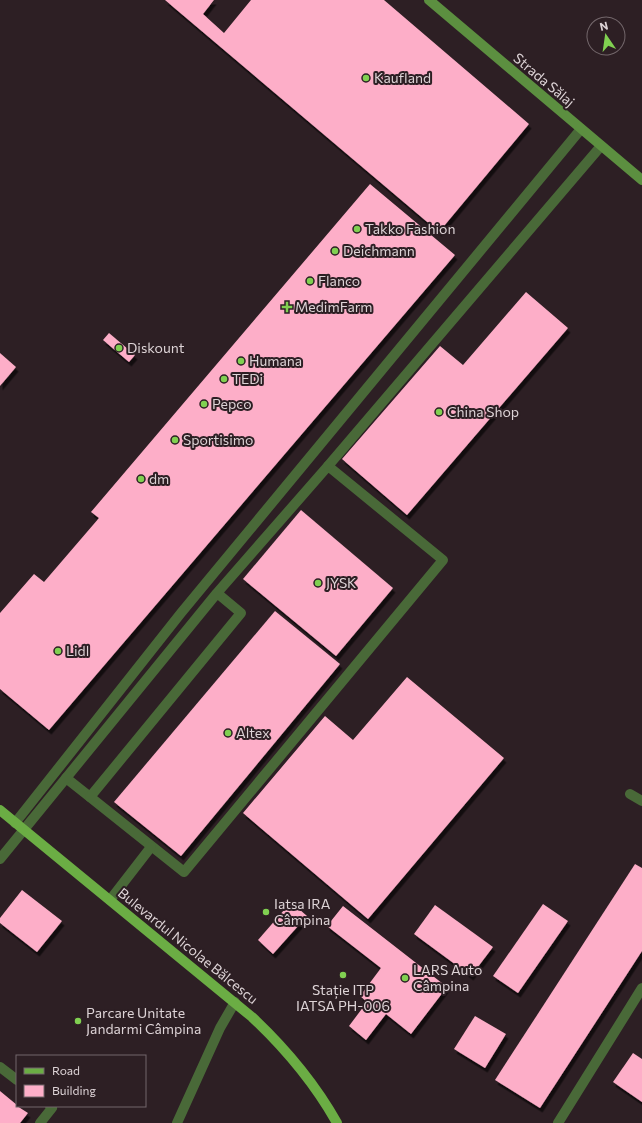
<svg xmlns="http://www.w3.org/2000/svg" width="642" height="1123" font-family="Commissioner,sans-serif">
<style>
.building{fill:#fdaec8;filter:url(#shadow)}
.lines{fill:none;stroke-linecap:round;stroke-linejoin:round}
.lane{stroke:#496938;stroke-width:10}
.street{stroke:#496938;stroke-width:10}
.secondary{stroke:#5c8f40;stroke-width:10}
.primary{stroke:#6bad44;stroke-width:10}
.poi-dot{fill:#80d051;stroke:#2d1f24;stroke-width:1.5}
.labels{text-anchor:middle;stroke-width:4;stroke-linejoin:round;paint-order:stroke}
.poi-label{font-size:14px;fill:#ddd3d6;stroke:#2d1f24;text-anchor:start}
.street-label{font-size:14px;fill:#ddd3d6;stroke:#2d1f24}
</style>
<defs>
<filter id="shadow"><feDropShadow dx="2.5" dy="4.5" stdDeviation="0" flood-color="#0009"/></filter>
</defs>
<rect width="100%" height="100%" fill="#2d1f24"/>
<g class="building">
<path d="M165,0H214L203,14L224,33L251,0H384L529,124L439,232Z"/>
<path d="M370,184L455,255L49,730L0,689V613L34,574L44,582L99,518L91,512Z"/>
<path d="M526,292L568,328L407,515L342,459L440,346L463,365Z"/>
<path d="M109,333L135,355L129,362L103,340Z"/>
<path d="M0,353L16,367L0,386Z"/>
<path d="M301,510L393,588L336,656L243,579Z"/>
<path d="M275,611L340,664L181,856L114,802Z"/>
<path d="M407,677L504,758L368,919L243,813L325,716L353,740Z"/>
<path d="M635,864L642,868V951L540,1108L495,1080Z"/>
<path d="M22,890L62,921L37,952L0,923V918Z"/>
<path d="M291,902L307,916L273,954L258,940Z"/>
<path d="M543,904L568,921L518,993L493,976Z"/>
<path d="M435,905L493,947L471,976L414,934Z"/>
<path d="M343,906L447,987L411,1034L386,1014L366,1040L349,1026L367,1002L360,996L381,968L327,926Z"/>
<path d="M475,1016L506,1034L485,1068L454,1049Z"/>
<path d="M633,1053L642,1059V1102L613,1082Z"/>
<path d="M0,1091L17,1105V1106L28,1113L20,1123H0Z"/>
</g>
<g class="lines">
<g class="lane">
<path d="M66,778L90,797"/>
<path d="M630,794L642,801"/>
<path d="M15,823L181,613L581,129"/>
<path d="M0,859L217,593L328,466L443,560L184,872L90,797L241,613L217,593"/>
<path d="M110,900L151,847"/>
<path d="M0,1067L17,1080"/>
<path d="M40,1123L52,1108L50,1106"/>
<path d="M558,1123L642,988"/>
</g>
<g class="street">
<path d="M328,466L601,146"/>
<path d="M177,1123L220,1028L235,1002"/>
</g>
<path class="secondary" d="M429,0L642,180"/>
<path class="primary" d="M0,810L252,1017C286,1049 314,1082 337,1123"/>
</g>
<g class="poi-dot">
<circle cx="366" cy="78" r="4"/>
<circle cx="357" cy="229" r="4"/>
<circle cx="335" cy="251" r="4"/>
<circle cx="310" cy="281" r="4"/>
<path d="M285 301h4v4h4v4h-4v4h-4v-4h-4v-4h4z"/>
<circle cx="119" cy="348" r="4"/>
<circle cx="241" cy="361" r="4"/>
<circle cx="224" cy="379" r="4"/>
<circle cx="204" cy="404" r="4"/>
<circle cx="439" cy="412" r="4"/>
<circle cx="175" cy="440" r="4"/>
<circle cx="141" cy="479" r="4"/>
<circle cx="318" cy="583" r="4"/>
<circle cx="58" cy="651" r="4"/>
<circle cx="228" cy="733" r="4"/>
<circle cx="266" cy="912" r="4"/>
<circle cx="343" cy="975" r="4"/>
<circle cx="405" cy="978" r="4"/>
<circle cx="78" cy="1021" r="4"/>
</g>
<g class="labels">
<g class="poi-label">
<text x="374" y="83">Kaufland</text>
<text x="365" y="234">Takko Fashion</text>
<text x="343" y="256">Deichmann</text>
<text x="318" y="286">Flanco</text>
<text x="295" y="312">MedimFarm</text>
<text x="127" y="353">Diskount</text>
<text x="249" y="366">Humana</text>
<text x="232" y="384">TEDi</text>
<text x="212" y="409">Pepco</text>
<text x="447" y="417">China Shop</text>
<text x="183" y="445">Sportisimo</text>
<text x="149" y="484">dm</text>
<text x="326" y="588">JYSK</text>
<text x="66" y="656">Lidl</text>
<text x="236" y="738">Altex</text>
<text x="274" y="909">Iatsa IRA<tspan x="274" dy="16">Câmpina</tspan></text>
<text x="413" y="975">LARS Auto<tspan x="413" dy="16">Câmpina</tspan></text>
<text x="343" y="995" text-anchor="middle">Stație ITP<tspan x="343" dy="16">IATSA PH-006</tspan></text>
<text x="86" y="1018">Parcare Unitate<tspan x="86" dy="16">Jandarmi Câmpina</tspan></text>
</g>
<g class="street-label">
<text transform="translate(544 80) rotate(40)" y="5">Strada Sălaj</text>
<text transform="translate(188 946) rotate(39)" y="5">Bulevardul Nicolae Bălcescu</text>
</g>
</g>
<rect x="16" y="1055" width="130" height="52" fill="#2d1f24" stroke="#73676b"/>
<rect x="24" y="1068" width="20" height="6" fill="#6bad44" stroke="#73676b"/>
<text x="52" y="1075" font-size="12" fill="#ddd3d6">Road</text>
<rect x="24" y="1085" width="20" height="12" fill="#fdaec8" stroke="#73676b"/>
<text x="52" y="1095" font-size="12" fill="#ddd3d6">Building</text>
<g transform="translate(606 36) rotate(347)"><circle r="19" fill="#2d1f24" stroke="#73676b"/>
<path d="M0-3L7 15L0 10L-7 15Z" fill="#80d051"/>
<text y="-6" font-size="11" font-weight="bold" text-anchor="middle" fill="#ddd3d6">N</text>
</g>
</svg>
